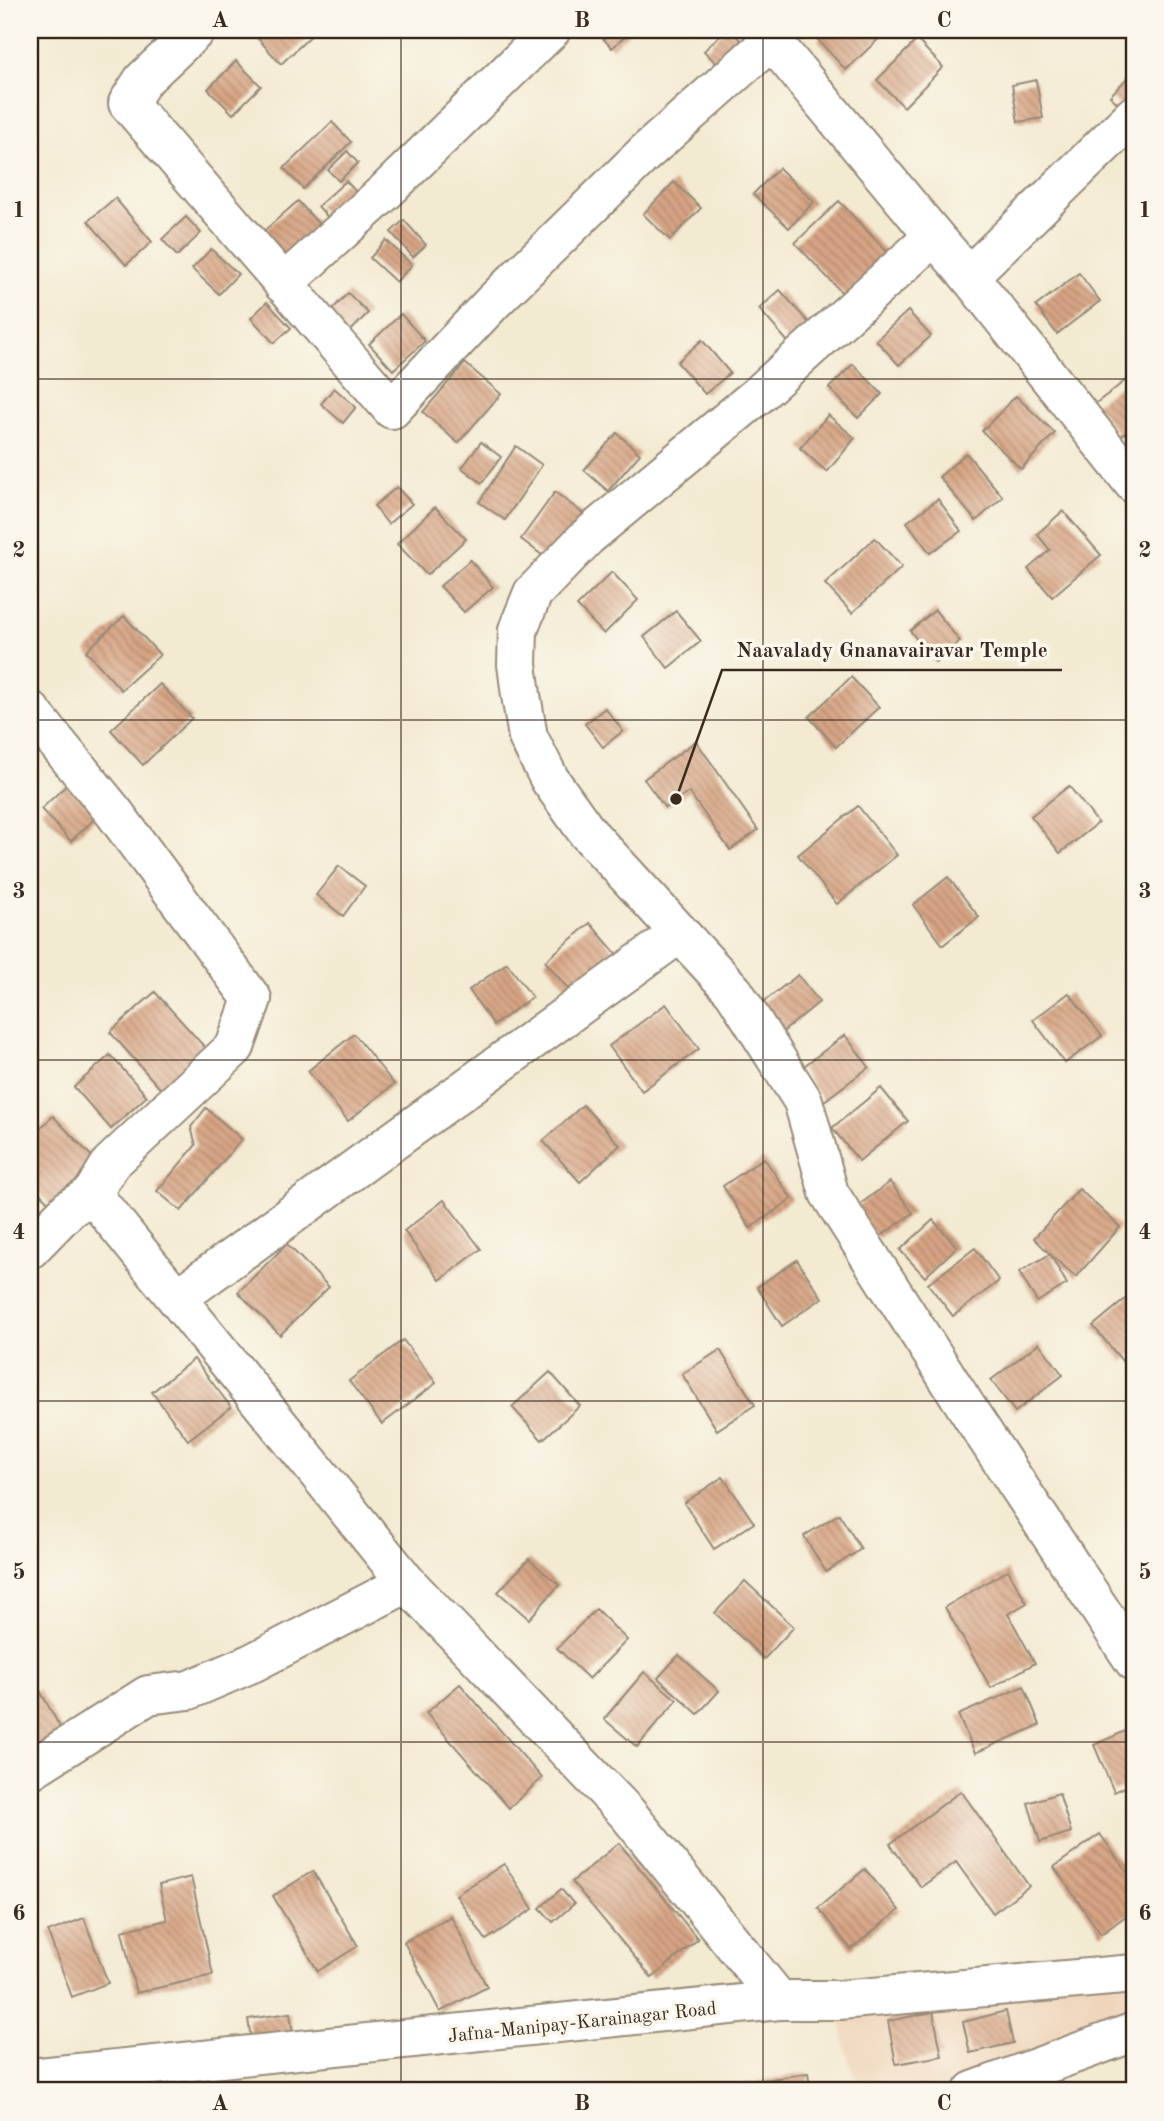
<svg xmlns="http://www.w3.org/2000/svg" width="1164" height="2121" font-family="'Old Standard TT',serif">
<style>
.built{fill:#efd6bb}
.building{fill:url(#building-back-hatch)}
.lines{fill:none;stroke-linecap:round;stroke-linejoin:round}
.minor-casing{stroke:#978a78;stroke-width:42}
.major-casing{stroke:#978a78;stroke-width:42}
.minor{stroke:#fff;stroke-width:38}
.major{stroke:#fff;stroke-width:38}
.grid{fill:none;stroke:#3b2a1e;stroke-width:2;stroke-opacity:0.55}
.labels{text-anchor:middle;stroke-width:7;stroke-linejoin:round;paint-order:stroke}
.street-label{font-size:19px;fill:#3b2a1e;stroke:#fbf7ec}
.leader{fill:none;stroke:#3b2a1e;stroke-width:2.5}
.callout-dot{fill:#3b2a1e;stroke:#fbf7ec;stroke-width:2.5}
.callout-label{font-size:21px;text-anchor:middle;font-weight:bold;fill:#3b2a1e;stroke:#fbf7ec;stroke-width:7;stroke-linejoin:round;paint-order:stroke}
.neatline{fill:none;stroke:#3b2a1e;stroke-width:2.5}
.grid-label{font-size:23px;text-anchor:middle;font-weight:bold;fill:#3b2a1e}
</style>
<defs>
<pattern id="building-back-hatch" width="6" height="6" patternUnits="userSpaceOnUse" patternTransform="scale(1.75)"><rect width="6" height="6" fill="#d7a483"/><path d="M-1 5l2 2M0 0l6 6M5-1l2 2" fill="none" stroke="#b0866b"/></pattern>
</defs>
<rect width="100%" height="100%" fill="#fbf7ec"/>
<filter id="ink" filterUnits="userSpaceOnUse"><feTurbulence type="fractalNoise" baseFrequency=".0143" numOctaves="2"/><feDisplacementMap in="SourceGraphic" scale="14" xChannelSelector="R" yChannelSelector="G"/><feConvolveMatrix kernelMatrix="1 2 1 2 8 2 1 2 1" color-interpolation-filters="sRGB"/></filter>
<filter id="wash" filterUnits="userSpaceOnUse"><feTurbulence type="fractalNoise" baseFrequency=".00686" numOctaves="4" result="noise"/><feDisplacementMap in="SourceGraphic" scale="28" xChannelSelector="R" yChannelSelector="G"/><feGaussianBlur stdDeviation="1.57" result="paint"/><feColorMatrix in="noise" values="0 0 0 0 0 0 0 0 0 0 0 0 0 0 0 0 0 1.4 0 .05"/><feComposite in="paint" operator="in"/></filter>
<g filter="url(#wash)">
<rect width="100%" height="100%" fill="#f3ead2"/>
<path class="built" d="M1134,1974V2032L973,2091H865L851,2068L843,2039L839,2000Z"/>
<g id="blocks">
<g class="building">
<path d="M254,30H315L316,31L281,64L252,32Z"/>
<path d="M595,30H632L612,48Z"/>
<path d="M725,30H730L746,45L722,69L704,51Z"/>
<path d="M829,30H888L846,70L818,40Z"/>
<path d="M917,40L943,67L904,107L877,80Z"/>
<path d="M236,61L261,86L233,114L208,89Z"/>
<path d="M1134,71V110L1130,115L1110,96Z"/>
<path d="M1036,80L1043,118L1018,122L1012,85Z"/>
<path d="M332,122L351,142L303,189L284,168Z"/>
<path d="M347,151L358,163L339,181L328,170Z"/>
<path d="M779,168L814,202L789,228L753,194Z"/>
<path d="M346,181L359,195L331,221L318,206Z"/>
<path d="M674,182L701,208L670,240L643,214Z"/>
<path d="M115,198L152,242L126,265L88,221Z"/>
<path d="M298,201L324,230L283,266L257,237Z"/>
<path d="M839,201L890,255L846,297L795,243Z"/>
<path d="M186,217L201,233L177,256L162,239Z"/>
<path d="M404,220L426,245L413,257L391,232Z"/>
<path d="M386,240L412,265L396,282L370,258Z"/>
<path d="M211,249L238,274L219,294L192,269Z"/>
<path d="M1079,273L1100,301L1057,334L1036,306Z"/>
<path d="M780,290L809,323L788,342L759,309Z"/>
<path d="M348,293L368,313L346,336L326,316Z"/>
<path d="M267,302L291,328L274,343L251,318Z"/>
<path d="M908,311L931,336L899,365L876,340Z"/>
<path d="M401,314L425,341L393,370L369,344Z"/>
<path d="M702,340L730,373L705,394L677,362Z"/>
<path d="M465,363L501,394L458,443L423,412Z"/>
<path d="M853,364L882,394L858,418L829,388Z"/>
<path d="M1134,374V426L1120,437L1095,404Z"/>
<path d="M334,388L356,407L343,423L321,404Z"/>
<path d="M1016,396L1055,433L1021,469L982,431Z"/>
<path d="M828,415L855,438L827,472L800,448Z"/>
<path d="M617,433L640,454L608,491L584,470Z"/>
<path d="M481,442L501,457L482,483L462,468Z"/>
<path d="M516,446L542,465L505,520L479,502Z"/>
<path d="M966,453L1003,497L976,521L939,477Z"/>
<path d="M397,487L412,504L388,524L374,506Z"/>
<path d="M555,492L585,515L551,562L521,539Z"/>
<path d="M938,499L961,531L930,553L907,522Z"/>
<path d="M435,507L466,539L427,575L397,544Z"/>
<path d="M1063,511L1101,555L1052,597L1028,569L1050,550L1037,534Z"/>
<path d="M875,538L902,567L852,613L825,584Z"/>
<path d="M470,560L493,587L464,612L440,586Z"/>
<path d="M612,572L638,600L604,634L577,606Z"/>
<path d="M935,610L960,641L935,662L910,631Z"/>
<path d="M676,611L701,641L668,668L644,637Z"/>
<path d="M124,616L160,655L121,690L86,651Z"/>
<path d="M851,677L879,707L836,747L809,717Z"/>
<path d="M160,684L192,718L143,765L111,730Z"/>
<path d="M605,708L623,731L603,747L585,724Z"/>
<path d="M696,741L758,830L730,850L689,792L665,808L644,779Z"/>
<path d="M72,780L102,812L71,841L41,809Z"/>
<path d="M1069,786L1098,823L1060,853L1031,816Z"/>
<path d="M858,806L897,855L837,904L798,855Z"/>
<path d="M339,866L365,886L343,916L316,895Z"/>
<path d="M948,877L979,917L943,945L913,905Z"/>
<path d="M590,923L625,964L580,1003L545,961Z"/>
<path d="M507,963L532,997L494,1025L469,990Z"/>
<path d="M798,975L819,1002L779,1035L757,1007Z"/>
<path d="M155,992L210,1053L165,1094L110,1032Z"/>
<path d="M1069,993L1102,1036L1065,1063L1033,1020Z"/>
<path d="M666,1004L699,1049L642,1091L609,1046Z"/>
<path d="M354,1034L394,1084L348,1121L308,1071Z"/>
<path d="M845,1035L869,1067L824,1101L800,1069Z"/>
<path d="M110,1055L147,1096L111,1129L74,1087Z"/>
<path d="M881,1088L908,1121L859,1161L832,1128Z"/>
<path d="M583,1105L620,1145L580,1182L543,1141Z"/>
<path d="M206,1108L242,1139L181,1211L157,1191L196,1145L191,1127Z"/>
<path d="M53,1116L98,1163L53,1207L30,1183V1138Z"/>
<path d="M764,1158L792,1199L750,1228L723,1186Z"/>
<path d="M890,1182L913,1213L878,1238L855,1208Z"/>
<path d="M1079,1189L1120,1227L1076,1277L1050,1254L1067,1284L1037,1302L1019,1272L1050,1254L1034,1238Z"/>
<path d="M444,1200L481,1249L440,1280L404,1231Z"/>
<path d="M933,1220L957,1247L925,1277L900,1250Z"/>
<path d="M287,1244L329,1287L280,1335L238,1292Z"/>
<path d="M975,1248L999,1281L953,1316L928,1284Z"/>
<path d="M797,1260L822,1298L782,1326L757,1287Z"/>
<path d="M1134,1292V1353L1123,1362L1093,1326Z"/>
<path d="M403,1340L436,1383L382,1424L349,1381Z"/>
<path d="M1039,1343L1063,1375L1015,1412L991,1380Z"/>
<path d="M720,1350L755,1405L717,1430L682,1374Z"/>
<path d="M194,1359L231,1407L188,1440L152,1392Z"/>
<path d="M550,1372L580,1406L542,1440L512,1407Z"/>
<path d="M723,1477L754,1523L714,1549L684,1503Z"/>
<path d="M839,1514L861,1549L826,1572L804,1536Z"/>
<path d="M529,1559L559,1585L529,1619L498,1592Z"/>
<path d="M1008,1570L1027,1603L1008,1614L1035,1663L991,1688L945,1607Z"/>
<path d="M745,1581L794,1627L764,1659L715,1613Z"/>
<path d="M596,1609L627,1640L589,1679L557,1648Z"/>
<path d="M679,1655L719,1691L698,1714L658,1678Z"/>
<path d="M644,1672L677,1700L637,1747L604,1719Z"/>
<path d="M460,1684L542,1778L509,1808L426,1713Z"/>
<path d="M1024,1686L1040,1725L975,1753L958,1715Z"/>
<path d="M39,1689L65,1736L30,1754V1694Z"/>
<path d="M1134,1727V1783L1114,1792L1094,1745Z"/>
<path d="M961,1791L1029,1886L993,1913L956,1862L921,1887L890,1844Z"/>
<path d="M1059,1793L1071,1832L1040,1842L1028,1803Z"/>
<path d="M1100,1834L1134,1882V1910L1101,1934L1054,1867Z"/>
<path d="M619,1843L698,1939L652,1978L572,1882Z"/>
<path d="M504,1864L533,1909L486,1940L456,1895Z"/>
<path d="M865,1869L899,1910L851,1949L818,1908Z"/>
<path d="M313,1871L358,1946L318,1971L273,1896Z"/>
<path d="M191,1877L213,1975L136,1993L122,1931L167,1920L159,1885Z"/>
<path d="M561,1889L574,1904L553,1922L540,1908Z"/>
<path d="M451,1916L487,1987L440,2012L404,1942Z"/>
<path d="M84,1918L108,1983L72,1997L48,1932Z"/>
<path d="M1006,2011L1013,2043L970,2053L963,2022Z"/>
<path d="M933,2012L942,2056L896,2064L888,2021Z"/>
<path d="M290,2013L293,2034L251,2039L248,2019Z"/>
<path d="M808,2073L811,2091H737L736,2085Z"/>
</g>
</g>
</g>
<g filter="url(#ink)">
<use href="#blocks" fill-opacity="0" stroke="#978a78" stroke-width="2"/>
<g class="lines">
<g class="minor-casing">
<g id="minor">
<path d="M196,30L143,80L128,103L392,409L493,302L645,153L772,40"/>
<path d="M763,30L934,236L969,276L1134,484"/>
<path d="M934,236L758,395L587,537L533,593L518,630L517,664L521,695L528,737L550,780L587,832L734,992L803,1101L829,1193L974,1419L1134,1661"/>
<path d="M969,276L1134,115"/>
<path d="M283,284L386,191L551,30"/>
<path d="M30,710L113,811L252,999L235,1047L111,1163L92,1194L407,1583"/>
<path d="M30,1249L69,1209L92,1194"/>
<path d="M177,1298L680,933"/>
<path d="M30,1770L148,1695L189,1690L252,1663L407,1583L627,1813L779,2000"/>
<path d="M973,2091L1134,2032"/>
</g>
</g>
<g class="major-casing">
<path id="major" d="M30,2078L779,2000H839L1134,1974"/>
</g>
<use href="#minor" class="minor"/>
<use href="#major" class="major"/>
</g>
</g>
<path class="grid" d="M401,30V2091M763,30V2091M30,379H1134M30,720H1134M30,1060H1134M30,1401H1134M30,1742H1134"/>
<g class="labels">
<g class="street-label">
<text transform="translate(582 2021) rotate(-6)" y="7">Jafna-Manipay-Karainagar Road</text>
</g>
</g>
<path class="leader" d="M676 799L722 670H1062"/>
<circle class="callout-dot" cx="676" cy="799" r="7"/>
<g class="callout-label">
<text x="892" y="657">Naavalady Gnanavairavar Temple</text>
</g>
<rect width="1164" height="2121" fill="none" stroke="#fbf7ec" stroke-width="77"/>
<rect x="38" y="38" width="1088" height="2044" class="neatline"/>
<g class="grid-label">
<text x="220" y="27">A</text>
<text x="582" y="27">B</text>
<text x="944" y="27">C</text>
<text x="19" y="217">1</text>
<text x="1145" y="217">1</text>
<text x="19" y="557">2</text>
<text x="1145" y="557">2</text>
<text x="19" y="898">3</text>
<text x="1145" y="898">3</text>
<text x="19" y="1239">4</text>
<text x="1145" y="1239">4</text>
<text x="19" y="1579">5</text>
<text x="1145" y="1579">5</text>
<text x="19" y="1920">6</text>
<text x="1145" y="1920">6</text>
<text x="220" y="2110">A</text>
<text x="582" y="2110">B</text>
<text x="944" y="2110">C</text>
</g>
</svg>
